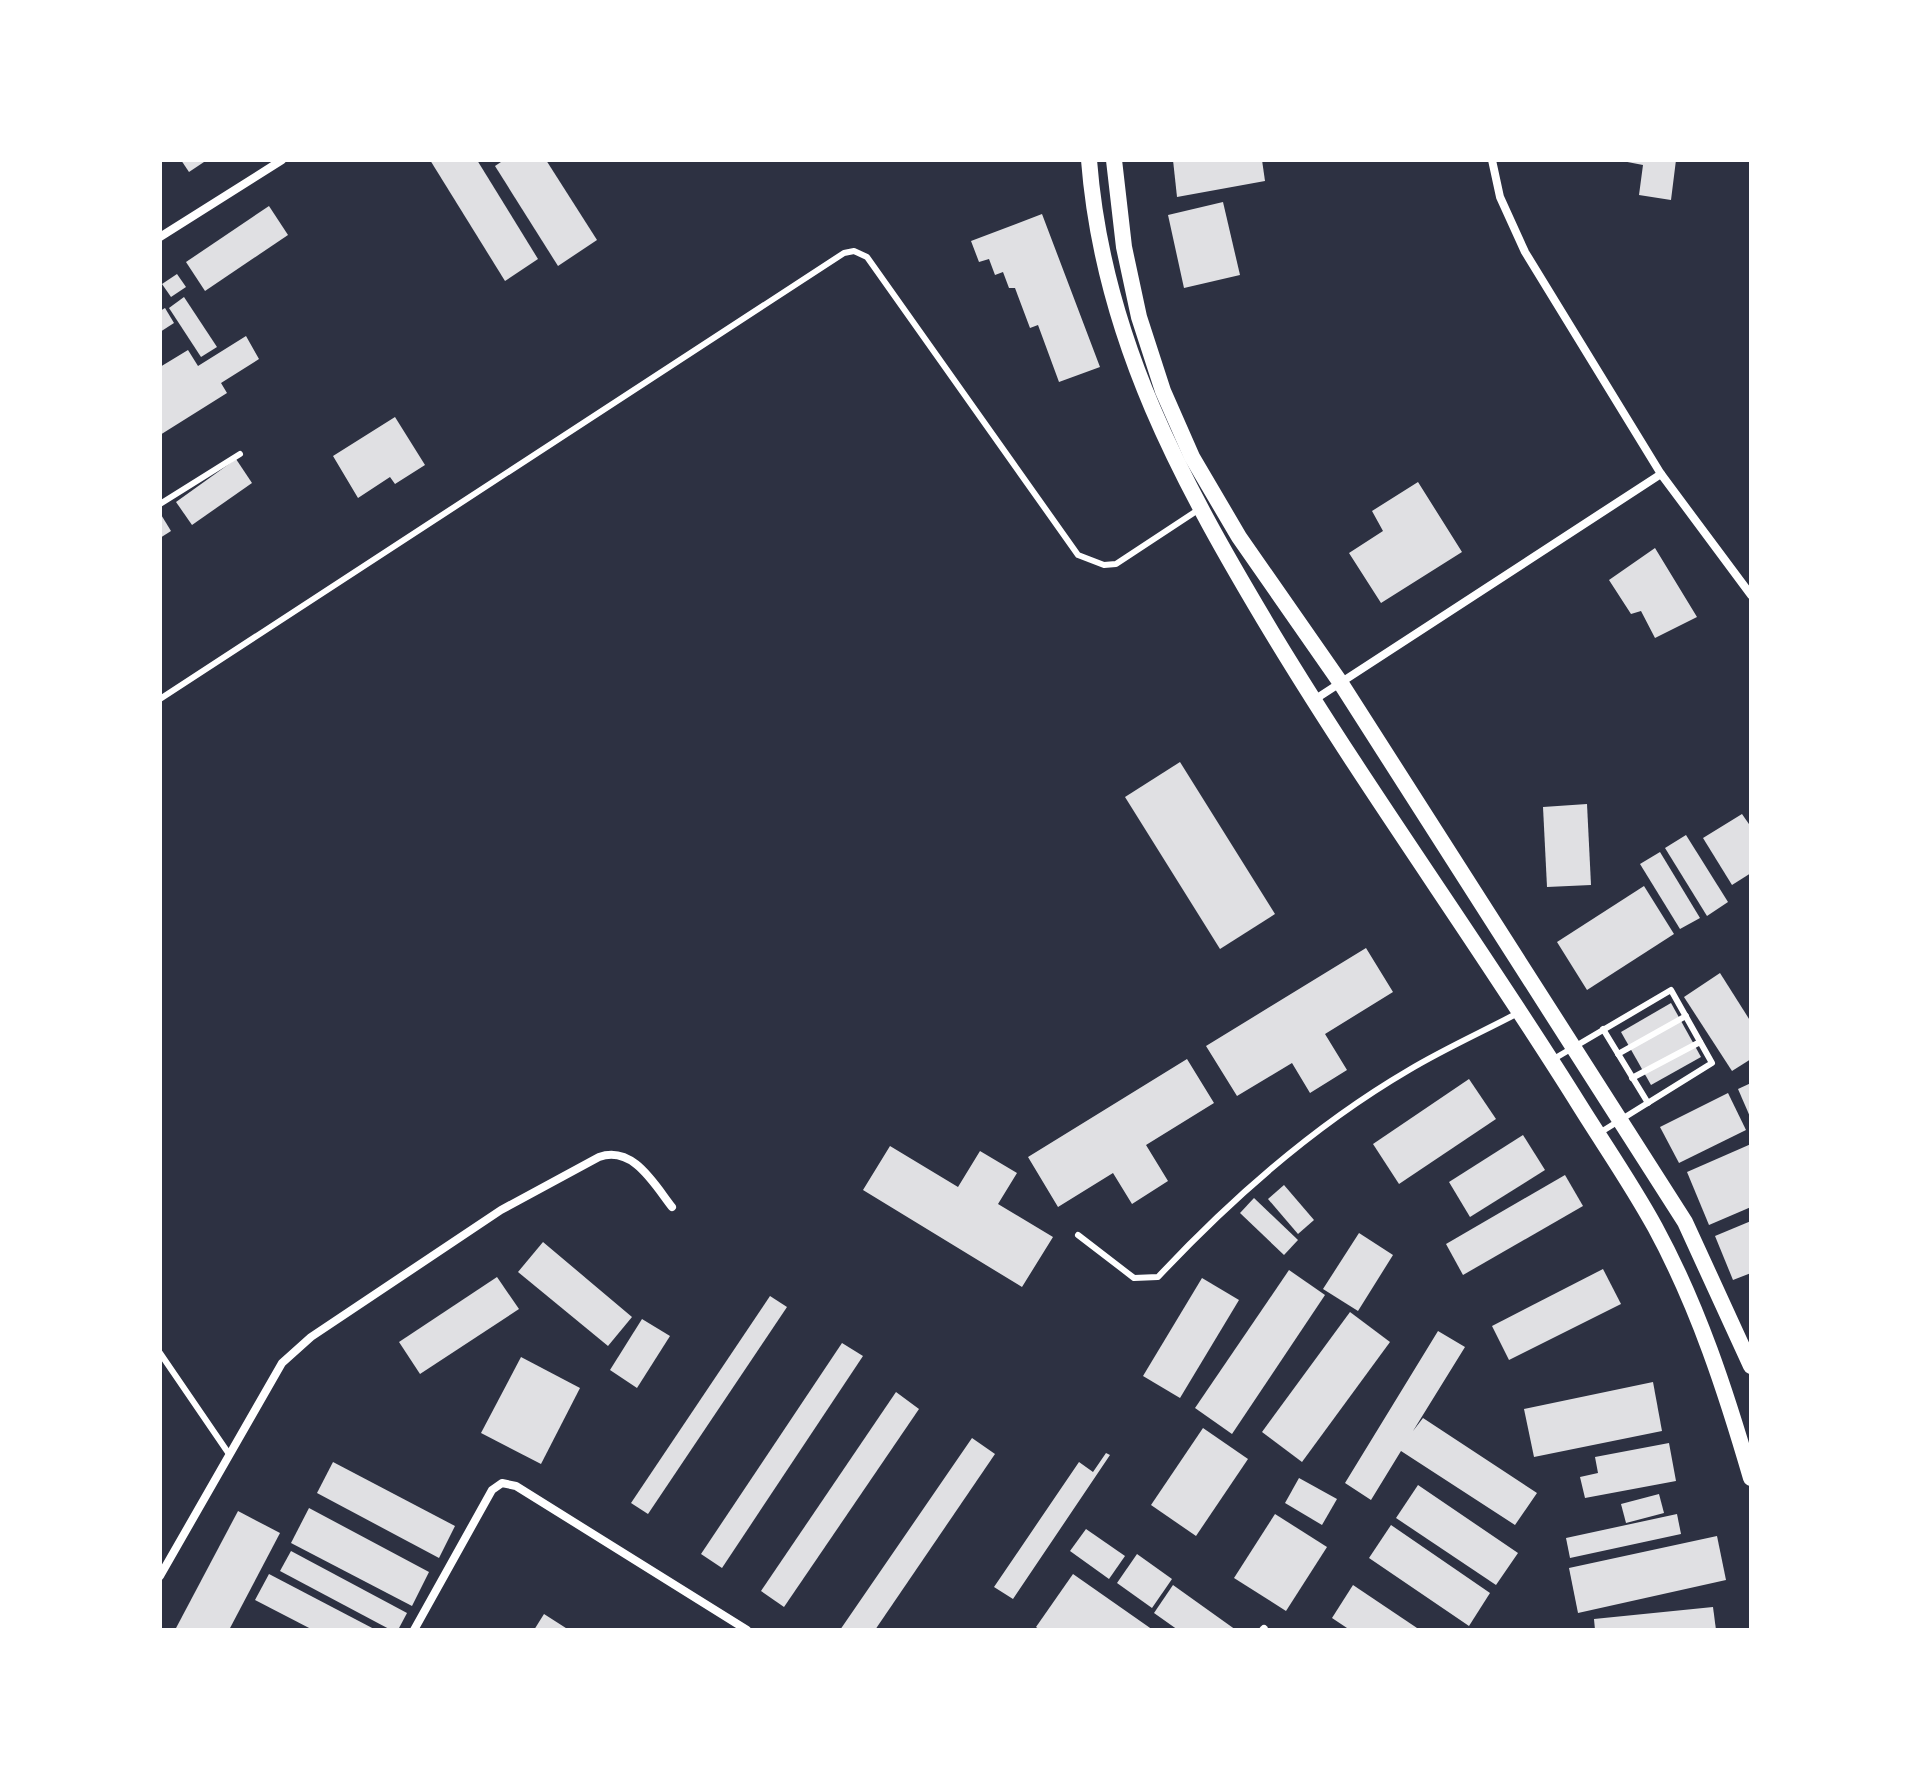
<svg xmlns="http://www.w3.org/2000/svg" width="1911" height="1790" font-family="'Asap Condensed',sans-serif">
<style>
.building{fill:#e0e0e3}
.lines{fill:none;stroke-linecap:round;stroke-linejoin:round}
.service{stroke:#fff;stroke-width:6}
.minor{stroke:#fff;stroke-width:8}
.secondary{stroke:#fff;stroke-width:16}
</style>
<rect width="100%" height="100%" fill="#2d3142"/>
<g class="building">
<path d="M181,160H207L189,172Z"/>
<path d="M430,160H477L538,259L505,281Z"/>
<path d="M504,160H546L597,240L558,266L495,166Z"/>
<path d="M1173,160H1262L1265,181L1177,197Z"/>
<path d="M1617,160H1676L1671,200L1639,195L1643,165Z"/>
<path d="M1223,202L1240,275L1184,288L1168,215Z"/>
<path d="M269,206L288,235L205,291L186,262Z"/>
<path d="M1042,214L1100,367L1059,382L1038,325L1030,328L1015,288H1009L1003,272L995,275L989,259L979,262L971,241Z"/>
<path d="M177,274L186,287L171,297L162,284Z"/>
<path d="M184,297L217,347L201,357L169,308Z"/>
<path d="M165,308L174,323L160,332V311Z"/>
<path d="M246,336L259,359L221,383L227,393L160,435V367L188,350L198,366Z"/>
<path d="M395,417L425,465L395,484L390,477L358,498L333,456Z"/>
<path d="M236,459L252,483L192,525L176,502Z"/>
<path d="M1418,482L1462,552L1381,603L1349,553L1383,531L1372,511Z"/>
<path d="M160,513L171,531L160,538Z"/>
<path d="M1655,548L1697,617L1655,638L1641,611L1631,614L1609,580Z"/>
<path d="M1180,762L1275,914L1220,949L1125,797Z"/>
<path d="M1587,804L1591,885L1547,887L1543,807Z"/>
<path d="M1742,814L1751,827V873L1732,885L1703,838Z"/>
<path d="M1686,835L1728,902L1707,916L1665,848Z"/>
<path d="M1660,852L1700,918L1680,929L1640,864Z"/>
<path d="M1644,886L1674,934L1587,990L1557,942Z"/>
<path d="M1366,948L1393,992L1325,1034L1347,1070L1310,1093L1292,1063L1237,1096L1206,1046Z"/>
<path d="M1720,973L1751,1022V1059L1732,1071L1684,997Z"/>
<path d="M1671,1003L1701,1057L1651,1085L1621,1032Z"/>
<path d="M1187,1059L1214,1103L1146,1145L1168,1181L1132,1204L1113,1173L1058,1207L1028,1157Z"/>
<path d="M1469,1079L1496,1119L1399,1184L1373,1144Z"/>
<path d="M1751,1083V1119L1738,1089Z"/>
<path d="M1728,1093L1746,1130L1679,1163L1660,1127Z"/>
<path d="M1523,1135L1545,1170L1470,1217L1449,1182Z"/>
<path d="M1751,1144V1207L1709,1225L1687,1172Z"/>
<path d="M890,1146L958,1187L980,1151L1017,1173L998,1204L1053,1237L1022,1287L863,1190Z"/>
<path d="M1565,1175L1583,1206L1463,1275L1446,1244Z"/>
<path d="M1284,1185L1314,1220L1298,1234L1268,1199Z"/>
<path d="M1254,1198L1298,1240L1284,1255L1240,1213Z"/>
<path d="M1751,1221V1273L1733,1280L1715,1236Z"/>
<path d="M1359,1233L1393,1255L1358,1311L1323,1289Z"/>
<path d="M543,1242L632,1317L608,1346L518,1272Z"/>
<path d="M1603,1269L1621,1304L1509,1360L1492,1326Z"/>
<path d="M1289,1270L1325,1295L1232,1434L1195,1408Z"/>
<path d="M497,1277L519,1309L420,1374L399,1342Z"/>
<path d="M1202,1278L1239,1300L1180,1398L1143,1376Z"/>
<path d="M770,1296L787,1307L648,1514L631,1503Z"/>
<path d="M1350,1312L1390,1342L1302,1462L1262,1432Z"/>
<path d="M642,1319L670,1336L637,1388L610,1370Z"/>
<path d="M1438,1331L1465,1347L1413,1431L1423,1418L1537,1493L1515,1525L1401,1451L1371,1500L1345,1483Z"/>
<path d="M842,1343L863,1356L722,1568L701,1554Z"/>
<path d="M521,1357L580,1388L541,1464L481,1433Z"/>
<path d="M1653,1382L1662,1431L1534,1457L1524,1409Z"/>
<path d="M896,1392L919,1409L784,1607L761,1591Z"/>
<path d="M1203,1428L1248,1459L1196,1536L1151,1505Z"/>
<path d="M972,1438L995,1454L875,1630H840Z"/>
<path d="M1669,1443L1676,1481L1585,1498L1580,1477L1598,1473L1595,1457Z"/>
<path d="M1106,1453L1110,1455L1013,1599L994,1587L1079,1462L1093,1472Z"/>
<path d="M333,1462L455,1526L439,1558L317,1493Z"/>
<path d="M1299,1478L1337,1499L1322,1525L1285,1503Z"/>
<path d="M1418,1485L1518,1553L1496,1585L1396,1518Z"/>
<path d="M1659,1494L1664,1513L1626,1523L1621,1504Z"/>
<path d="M309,1508L429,1572L412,1606L291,1543Z"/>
<path d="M238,1511L280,1533L229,1630H175Z"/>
<path d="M1275,1514L1327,1547L1286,1611L1234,1578Z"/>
<path d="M1677,1514L1681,1534L1570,1558L1566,1538Z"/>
<path d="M1391,1525L1490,1593L1469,1626L1369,1558Z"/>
<path d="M1086,1529L1125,1556L1109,1579L1070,1551Z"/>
<path d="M1717,1536L1726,1580L1578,1613L1569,1568Z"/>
<path d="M291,1551L407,1613L398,1630H391L280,1571Z"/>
<path d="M1137,1554L1172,1579L1152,1608L1117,1583Z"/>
<path d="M269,1574L376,1630H313L255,1600Z"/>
<path d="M1073,1574L1153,1630H1040L1036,1627Z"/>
<path d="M1173,1585L1236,1630H1178L1154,1613Z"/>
<path d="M1353,1585L1420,1630H1350L1332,1618Z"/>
<path d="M1713,1607L1716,1630H1595L1594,1619Z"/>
<path d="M544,1614L569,1630H534Z"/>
</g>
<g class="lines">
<g class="service">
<path d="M160,504L240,454"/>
<path d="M160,699L844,253L854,251L867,257L1078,555L1104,565L1116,564L1198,510"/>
<path d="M1603,1029L1648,1103"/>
<path d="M1618,1054L1686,1016"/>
<path d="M1552,1060L1671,990L1712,1063L1601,1132"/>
<path d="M1632,1078L1700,1042"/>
<path d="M1078,1235L1134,1278L1158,1277C1232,1198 1315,1125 1409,1070C1444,1049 1482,1032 1518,1013"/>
<path d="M160,1353L229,1454"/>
</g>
<g class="minor">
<path d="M1492,160L1500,197L1525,252L1661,474L1751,595"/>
<path d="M160,237L282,160"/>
<path d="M1314,700L1661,474"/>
<path d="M160,1576L282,1363L311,1337L501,1210L599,1157C633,1145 654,1184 672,1207"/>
<path d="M414,1630L492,1490L502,1483L516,1486L747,1630"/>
<path d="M1263,1630L1264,1629"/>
</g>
<g class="secondary">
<path d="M1089,160C1103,340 1183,484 1274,636C1371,796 1481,947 1580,1106C1605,1146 1632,1185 1655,1227C1698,1306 1726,1392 1751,1478"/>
<path d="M1114,160L1124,247L1139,317L1163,391L1192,457L1239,537L1340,682L1685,1222L1751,1366"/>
</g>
</g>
<rect width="1911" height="1790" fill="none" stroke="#ffffff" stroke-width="324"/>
</svg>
